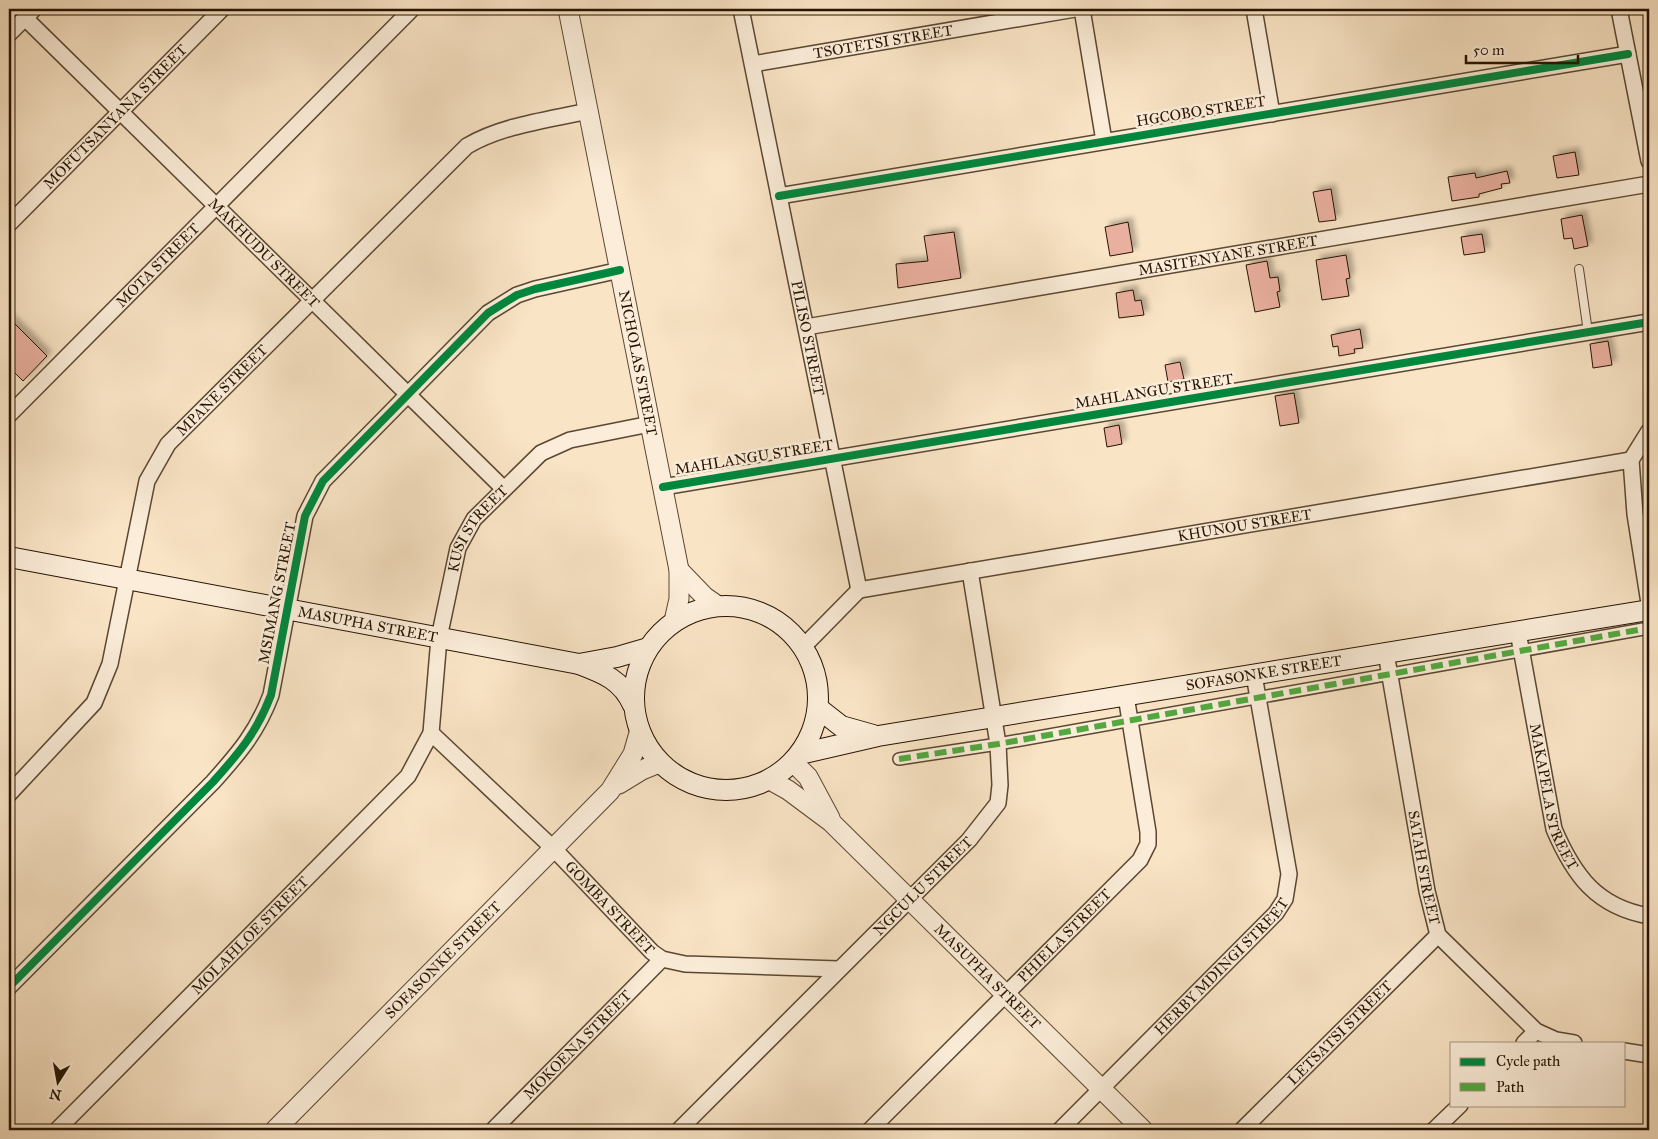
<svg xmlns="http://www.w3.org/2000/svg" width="1658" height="1139" font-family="'IM FELL Great Primer',serif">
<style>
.building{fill:#eab09f;stroke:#261300;filter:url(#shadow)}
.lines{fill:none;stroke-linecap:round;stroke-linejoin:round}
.service-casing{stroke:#5b4731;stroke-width:10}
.pedestrian-casing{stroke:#5b4731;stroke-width:14}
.minor-casing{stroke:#5b4731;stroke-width:18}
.tertiary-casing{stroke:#5b4731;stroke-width:21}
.secondary-casing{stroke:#261300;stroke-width:22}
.service{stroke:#fbedd9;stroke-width:8}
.pedestrian{stroke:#fbedd9;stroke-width:11}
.minor{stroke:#fbedd9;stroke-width:15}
.tertiary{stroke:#fbedd9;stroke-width:19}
.secondary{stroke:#fbedd9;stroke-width:20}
.quiet{stroke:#53a840;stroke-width:6;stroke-dasharray:12 6;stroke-linecap:butt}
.cycleway-casing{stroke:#fbedd9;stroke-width:11}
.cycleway{stroke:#00873e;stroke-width:8}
.labels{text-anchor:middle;stroke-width:5;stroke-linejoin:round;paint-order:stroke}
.street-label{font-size:15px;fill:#261300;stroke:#fbedd9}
</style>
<defs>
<filter id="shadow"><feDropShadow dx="4.5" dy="-4.5" stdDeviation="2.5" flood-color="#0004"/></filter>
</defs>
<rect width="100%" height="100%" fill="#f9e4c5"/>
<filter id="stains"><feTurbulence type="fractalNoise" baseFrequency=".004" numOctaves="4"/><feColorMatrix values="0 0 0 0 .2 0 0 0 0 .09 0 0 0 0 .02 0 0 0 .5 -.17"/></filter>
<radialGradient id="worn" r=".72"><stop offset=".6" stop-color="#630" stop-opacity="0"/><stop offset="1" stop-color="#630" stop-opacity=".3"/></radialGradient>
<g class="building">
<path d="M1575,152L1579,175L1557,178L1553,156Z"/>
<path d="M1507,171L1510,183L1501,184L1502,188L1479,194V197L1452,201L1448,177L1475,173L1476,178Z"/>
<path d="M1331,189L1336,220L1319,222L1313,192Z"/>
<path d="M1582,215L1588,246L1574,249L1572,238L1564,239L1561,219Z"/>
<path d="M1128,222L1133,252L1110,256L1105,227Z"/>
<path d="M954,232L961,278L898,288L896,264L928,261L924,236Z"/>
<path d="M1482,234L1485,252L1464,255L1461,237Z"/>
<path d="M1346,255L1350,278L1346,279L1349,296L1322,300L1316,260Z"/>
<path d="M1267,261L1270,278L1278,277L1280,291L1277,292L1280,307L1255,312L1246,265Z"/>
<path d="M1133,290L1135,301L1141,300L1144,315L1119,318L1116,293Z"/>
<path d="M9,318L47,356L23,381L9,367Z"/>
<path d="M1360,329L1363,348L1354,349L1355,353L1339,356L1338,346L1333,347L1331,335Z"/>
<path d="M1608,341L1612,365L1593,368L1590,344Z"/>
<path d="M1180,362L1184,379L1168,382L1165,365Z"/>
<path d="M1294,393L1299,423L1280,426L1275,396Z"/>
<path d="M1119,425L1122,444L1107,447L1104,428Z"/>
</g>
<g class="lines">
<g class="service-casing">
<path id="service" d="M1579,269L1588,332"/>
</g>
<g class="pedestrian-casing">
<path id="pedestrian" d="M899,759L998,744L1649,628"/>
</g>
<g class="minor-casing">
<g id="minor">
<path id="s1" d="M741,9L859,590"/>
<path d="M1082,9L1104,141"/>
<path d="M1254,9L1272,114"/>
<path d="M1619,9L1649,161"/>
<path id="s2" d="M25,18L503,488"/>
<path d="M9,34L34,9"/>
<path id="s3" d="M753,64L1075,9"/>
<path d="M779,196L1628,54"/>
<path id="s4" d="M9,224L222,9"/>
<path id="s5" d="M806,327L1649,184"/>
<path id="s6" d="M9,415L412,9"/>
<path d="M1649,431L1631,460L1635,514L1649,603"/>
<path d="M663,487L1649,322"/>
<path id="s7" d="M859,590L1631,460"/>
<path id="s8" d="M1518,632L1554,829C1574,876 1597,907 1649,916"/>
<path d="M803,647L859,590"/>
<path id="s9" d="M1386,653L1427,891L1438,935L1536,1031L1556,1040L1574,1043"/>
<path id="s10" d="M431,733L554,849L652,952L662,959L685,964L838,969"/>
<path id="s11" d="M9,794L94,703L110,664L147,481L168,444L467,146C503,125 548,120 588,111"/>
<path d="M9,987L213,782C239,753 257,732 271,695L305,516L323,481L488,313L517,295L535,289L620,270"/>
<path d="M1524,1043L1536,1031"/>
<path d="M1624,1051L1649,1055"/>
<path id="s12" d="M57,1130L408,776L431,733L439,638L458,548L474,519L541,453L570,440L650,424"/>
<path id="s13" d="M493,1130L662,959"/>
<path id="s14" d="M679,1130L969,840L998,803L1000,785L998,744L970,571"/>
<path id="s15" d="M870,1130L1140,860L1148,844V832L1126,696"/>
<path id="s16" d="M1060,1130L1276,913L1285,899L1289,874L1254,675"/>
<path id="s17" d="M1242,1130L1438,935"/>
<path d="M1434,1130L1460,1105"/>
</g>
</g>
<g class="tertiary-casing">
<g id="tertiary">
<path id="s18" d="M568,9L679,570V599L674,621"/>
<path d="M679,570L705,597L718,606"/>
<path d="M793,762L808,777L830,818"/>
<path id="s19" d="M770,780L788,790L831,822L1143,1130"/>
<path d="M619,784L642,770L659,763"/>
<path id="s20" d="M275,1130L610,791L633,754L639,733"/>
</g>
</g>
<g class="secondary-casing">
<g id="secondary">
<path id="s21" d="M9,557L579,664C603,673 622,680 633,705"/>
<circle cx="726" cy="698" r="92"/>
<path d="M579,664L617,657L648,648"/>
<path d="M818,708L841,726L873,735"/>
<path id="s22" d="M800,754L878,736L1649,610"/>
</g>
</g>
<use href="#service" class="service"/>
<use href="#pedestrian" class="pedestrian"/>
<use href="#minor" class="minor"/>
<use href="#tertiary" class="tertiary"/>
<use href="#secondary" class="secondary"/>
<path class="quiet" d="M899,759L998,744L1649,628"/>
<g class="cycleway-casing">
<g id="cycleway">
<path d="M779,196L1628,54"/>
<path d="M663,487L1649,322"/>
<path d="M9,987L213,782C239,753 257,732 271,695L305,516L323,481L488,313L517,295L535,289L620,270"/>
</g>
</g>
<use href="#cycleway" class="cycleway"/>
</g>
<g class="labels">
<g class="street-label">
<text dy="5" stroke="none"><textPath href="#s3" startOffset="132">TSOTETSI STREET</textPath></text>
<text transform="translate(1201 111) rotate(-9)" y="5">HGCOBO STREET</text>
<text dy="5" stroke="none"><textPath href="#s4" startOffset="151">MOFUTSANYANA STREET</textPath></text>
<text dy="5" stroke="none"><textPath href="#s2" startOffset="335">MAKHUDU STREET</textPath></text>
<text dy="5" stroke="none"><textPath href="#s5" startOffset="428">MASITENYANE STREET</textPath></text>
<text dy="5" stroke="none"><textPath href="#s6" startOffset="211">MOTA STREET</textPath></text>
<text dy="5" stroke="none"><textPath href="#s1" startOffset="336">PILISO STREET</textPath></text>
<text dy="5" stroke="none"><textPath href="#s18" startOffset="361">NICHOLAS STREET</textPath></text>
<text dy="5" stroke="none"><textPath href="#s11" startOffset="472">MPANE STREET</textPath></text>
<text transform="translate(1154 391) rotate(-9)" y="5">MAHLANGU STREET</text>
<text transform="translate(754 457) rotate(-9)" y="5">MAHLANGU STREET</text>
<text dy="5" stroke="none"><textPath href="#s7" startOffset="391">KHUNOU STREET</textPath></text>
<text dy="5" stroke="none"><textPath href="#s12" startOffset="761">KUSI STREET</textPath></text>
<text transform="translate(277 593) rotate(-79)" y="5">MSIMANG STREET</text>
<text dy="5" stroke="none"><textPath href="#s21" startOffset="365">MASUPHA STREET</textPath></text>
<text dy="5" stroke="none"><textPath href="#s22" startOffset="471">SOFASONKE STREET</textPath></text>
<text dy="5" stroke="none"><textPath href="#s8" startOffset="169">MAKAPELA STREET</textPath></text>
<text dy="5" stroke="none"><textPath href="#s9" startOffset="218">SATAH STREET</textPath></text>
<text dy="5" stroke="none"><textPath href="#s14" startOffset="345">NGCULU STREET</textPath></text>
<text dy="5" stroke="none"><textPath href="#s10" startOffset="250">GOMBA STREET</textPath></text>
<text dy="5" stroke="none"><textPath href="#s15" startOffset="275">PHIELA STREET</textPath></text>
<text dy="5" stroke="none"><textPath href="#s12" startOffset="274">MOLAHLOE STREET</textPath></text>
<text dy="5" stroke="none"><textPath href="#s20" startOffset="239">SOFASONKE STREET</textPath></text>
<text dy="5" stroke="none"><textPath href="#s16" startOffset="230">HERBY MDINGI STREET</textPath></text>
<text dy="5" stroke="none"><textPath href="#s19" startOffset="294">MASUPHA STREET</textPath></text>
<text dy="5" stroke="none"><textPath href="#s17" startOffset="138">LETSATSI STREET</textPath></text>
<text dy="5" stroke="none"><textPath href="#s13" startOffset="120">MOKOENA STREET</textPath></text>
</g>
</g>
<rect width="1658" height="1139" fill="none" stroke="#f9e4c5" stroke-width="30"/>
<rect x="10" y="10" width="1638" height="1119" fill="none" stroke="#261300" stroke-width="2.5"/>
<rect x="15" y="15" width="1628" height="1109" fill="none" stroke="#261300"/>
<rect x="1450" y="1042" width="175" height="65" fill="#fbedd9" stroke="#a69682"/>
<rect x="1460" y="1058" width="25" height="8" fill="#00873e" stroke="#a69682"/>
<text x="1496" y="1066" font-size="15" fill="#261300">Cycle path</text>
<rect x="1460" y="1083" width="25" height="8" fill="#53a840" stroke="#a69682"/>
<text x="1496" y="1092" font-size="15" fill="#261300">Path</text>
<g transform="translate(58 1082) rotate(191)" stroke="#fbedd9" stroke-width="4" paint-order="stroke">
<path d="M0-4L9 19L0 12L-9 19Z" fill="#261300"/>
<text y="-8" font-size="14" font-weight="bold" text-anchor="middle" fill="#261300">N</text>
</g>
<path d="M1466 55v8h112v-8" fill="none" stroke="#261300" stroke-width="2.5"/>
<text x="1473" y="55" font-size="15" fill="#261300" stroke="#fbedd9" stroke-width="4" paint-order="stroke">50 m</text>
<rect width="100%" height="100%" filter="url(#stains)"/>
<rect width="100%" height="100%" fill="url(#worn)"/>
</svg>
